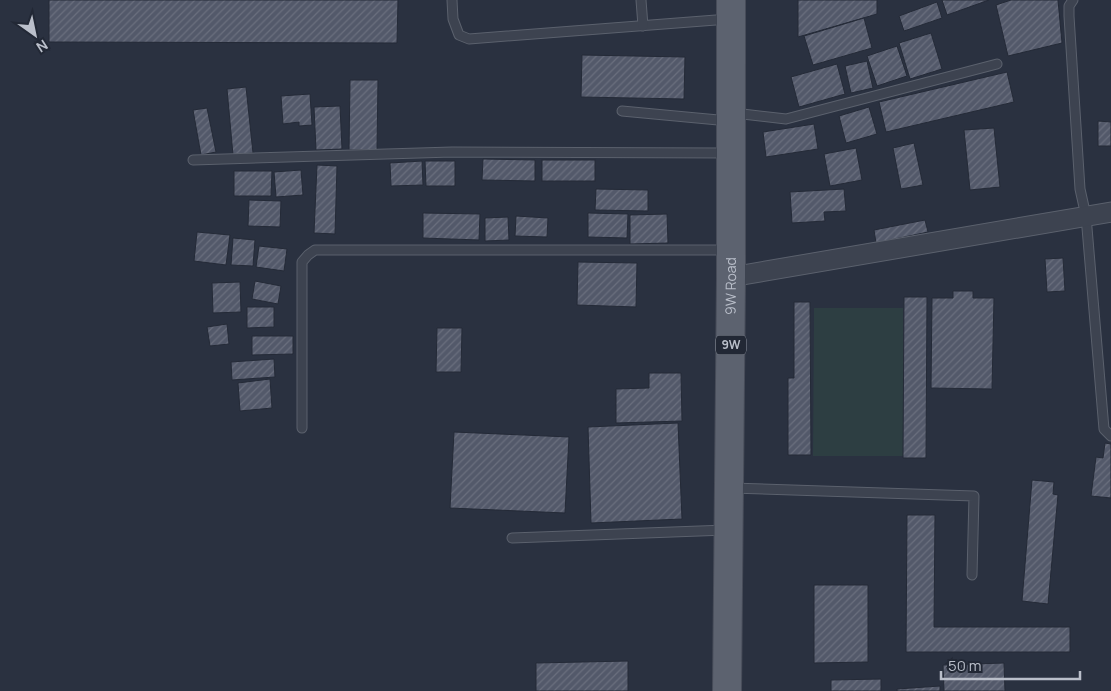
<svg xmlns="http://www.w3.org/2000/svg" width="1111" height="691" font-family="Manrope,sans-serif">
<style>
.grass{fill:#2d3e42}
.building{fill:url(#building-hatch);stroke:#242a37}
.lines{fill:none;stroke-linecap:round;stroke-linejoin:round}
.lane-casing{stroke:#5b616d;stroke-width:11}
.street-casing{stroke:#5b616d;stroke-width:21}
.primary-casing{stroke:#474c59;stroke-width:30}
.lane{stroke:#3d4350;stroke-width:9}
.street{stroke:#3d4350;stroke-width:19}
.primary{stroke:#5c626f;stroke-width:28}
.labels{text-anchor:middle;stroke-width:5;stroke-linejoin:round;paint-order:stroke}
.shield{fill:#222835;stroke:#8c929d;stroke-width:1}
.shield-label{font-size:12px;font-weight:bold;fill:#babfca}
.street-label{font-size:14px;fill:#babfca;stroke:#222835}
</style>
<defs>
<pattern id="building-hatch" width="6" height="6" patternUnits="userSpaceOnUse" patternTransform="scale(1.25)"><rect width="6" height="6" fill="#53596a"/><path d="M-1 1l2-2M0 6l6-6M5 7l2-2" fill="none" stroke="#6a6f7e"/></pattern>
</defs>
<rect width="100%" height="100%" fill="#2a3140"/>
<path class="grass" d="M814,308H903V456H813Z"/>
<g class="building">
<path d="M49,0H398L397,43L49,42Z"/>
<path d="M798,0H877V14L798,37Z"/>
<path d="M942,0H989L947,15Z"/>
<path d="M1011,0H1058L1062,43L1008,56L996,5Z"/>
<path d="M937,2L942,18L904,31L899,16Z"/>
<path d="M864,18L872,48L813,65L804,36Z"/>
<path d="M931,33L942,69L910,79L899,43Z"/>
<path d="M897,46L907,76L877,86L867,56Z"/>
<path d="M582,55L685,57L684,99L581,97Z"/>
<path d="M867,61L873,88L851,93L845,66Z"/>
<path d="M837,64L845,94L799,107L791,77Z"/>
<path d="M1007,72L1014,102L886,132L879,102Z"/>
<path d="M350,80H378L377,150H349Z"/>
<path d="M246,87L253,153L233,155L227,89Z"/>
<path d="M310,94L312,125L299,126V122L283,124L281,96Z"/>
<path d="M340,106L342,149L316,150L314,107Z"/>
<path d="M869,107L877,134L846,143L839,116Z"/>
<path d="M207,108L216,152L201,155L193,110Z"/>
<path d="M1098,121L1111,122V146H1098Z"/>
<path d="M814,124L818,149L766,157L763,132Z"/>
<path d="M994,128L1000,187L970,190L964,130Z"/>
<path d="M914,143L923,185L901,189L893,148Z"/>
<path d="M856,148L862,180L830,186L824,154Z"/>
<path d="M483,159L535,160V181L482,180Z"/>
<rect x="542" y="160" width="53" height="21"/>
<path d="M422,161L423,185L391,186L390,163Z"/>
<path d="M425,161H455V186H426Z"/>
<path d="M317,165L337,166L335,234L314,233Z"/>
<path d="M301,170L303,195L276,197L274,172Z"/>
<path d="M234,171H272L271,196H234Z"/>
<path d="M596,189L648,190V211L595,210Z"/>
<path d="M844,189L846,211L824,212L825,221L792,223L790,192Z"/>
<path d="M249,200L281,201L280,227L248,226Z"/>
<path d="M423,213L480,214L479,240L423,238Z"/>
<path d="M588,213L628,214L627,238L588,237Z"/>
<path d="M667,214L668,243L630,244V215Z"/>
<path d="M516,216L548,218L547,237L515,236Z"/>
<path d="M508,217L509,240L485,241V218Z"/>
<path d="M925,220L928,232L876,243L874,230Z"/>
<path d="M197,232L230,235L226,265L194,261Z"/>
<path d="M233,238L255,240L253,266L231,265Z"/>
<path d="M259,246L287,249L284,271L256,267Z"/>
<path d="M1063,258L1065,291L1047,292L1045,259Z"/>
<path d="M578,262L637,263L636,307L577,305Z"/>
<path d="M255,281L281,286L278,304L252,299Z"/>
<path d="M240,282L241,312L213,313L212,283Z"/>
<path d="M953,291H973V298H994L992,389L931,388L932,298H953Z"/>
<path d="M904,297H927L926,458H903Z"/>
<path d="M794,302H810L811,455H788V378H794Z"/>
<path d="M247,307H274V327L247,328Z"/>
<path d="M227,324L229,344L210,346L207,327Z"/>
<path d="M437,328H462L461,372H436Z"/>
<path d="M252,336H293V354L252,355Z"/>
<path d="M274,359L275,377L232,380L231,362Z"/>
<path d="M649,373H681L682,421L616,423V389L649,388Z"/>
<path d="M270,379L272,408L240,411L238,383Z"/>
<path d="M678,423L682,519L591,523L588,427Z"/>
<path d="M454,432L569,437L565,513L450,508Z"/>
<path d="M1105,443L1111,444V498L1091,496L1096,457L1103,458Z"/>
<path d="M1032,480L1054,482L1053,494L1058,495L1048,604L1022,601Z"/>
<path d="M907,515H935L934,627H1070V652H906Z"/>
<path d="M814,585H868V662L814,663Z"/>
<path d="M628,661V691H536V663Z"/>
<path d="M1004,663L1005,691H944L943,665Z"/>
<path d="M881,679V691H831V680Z"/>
<path d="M940,686V691H897V689Z"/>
</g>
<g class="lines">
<g class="lane-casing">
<g id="lane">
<path d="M452,0L453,19L459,35L469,39L729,19"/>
<path d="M641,0L643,26"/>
<path d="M1073,0L1069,6V16L1080,189L1086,216L1104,429L1111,436"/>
<path d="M622,111L729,121"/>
<path d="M734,113L786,119L997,64"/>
<path d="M193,160L452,152L727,153"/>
<path d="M302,428V262L308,255L315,250H729"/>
<path d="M731,488L974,496L972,575"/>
<path d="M512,538L726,530"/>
</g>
</g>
<g class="street-casing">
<path id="street" d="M731,277L1111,212"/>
</g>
<g class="primary-casing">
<g id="primary">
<path id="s1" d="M727,691L731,277V0"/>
</g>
</g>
<use href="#lane" class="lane"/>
<use href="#street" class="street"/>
<use href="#primary" class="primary"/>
</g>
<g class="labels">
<rect class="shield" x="716" y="335.5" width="30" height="19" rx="4"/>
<g class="shield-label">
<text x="731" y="349">9W</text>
</g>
<g class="street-label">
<text dy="5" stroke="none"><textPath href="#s1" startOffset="405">9W Road</textPath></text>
</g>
</g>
<g transform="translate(35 35) rotate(147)" stroke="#222835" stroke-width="4" paint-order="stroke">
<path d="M0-4L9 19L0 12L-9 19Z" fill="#babfca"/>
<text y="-8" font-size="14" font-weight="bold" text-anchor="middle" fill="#babfca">N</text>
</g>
<path d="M941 671v8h139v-8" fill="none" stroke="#babfca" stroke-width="2.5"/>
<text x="948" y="671" font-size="15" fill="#babfca" stroke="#222835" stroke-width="4" paint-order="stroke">50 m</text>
</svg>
